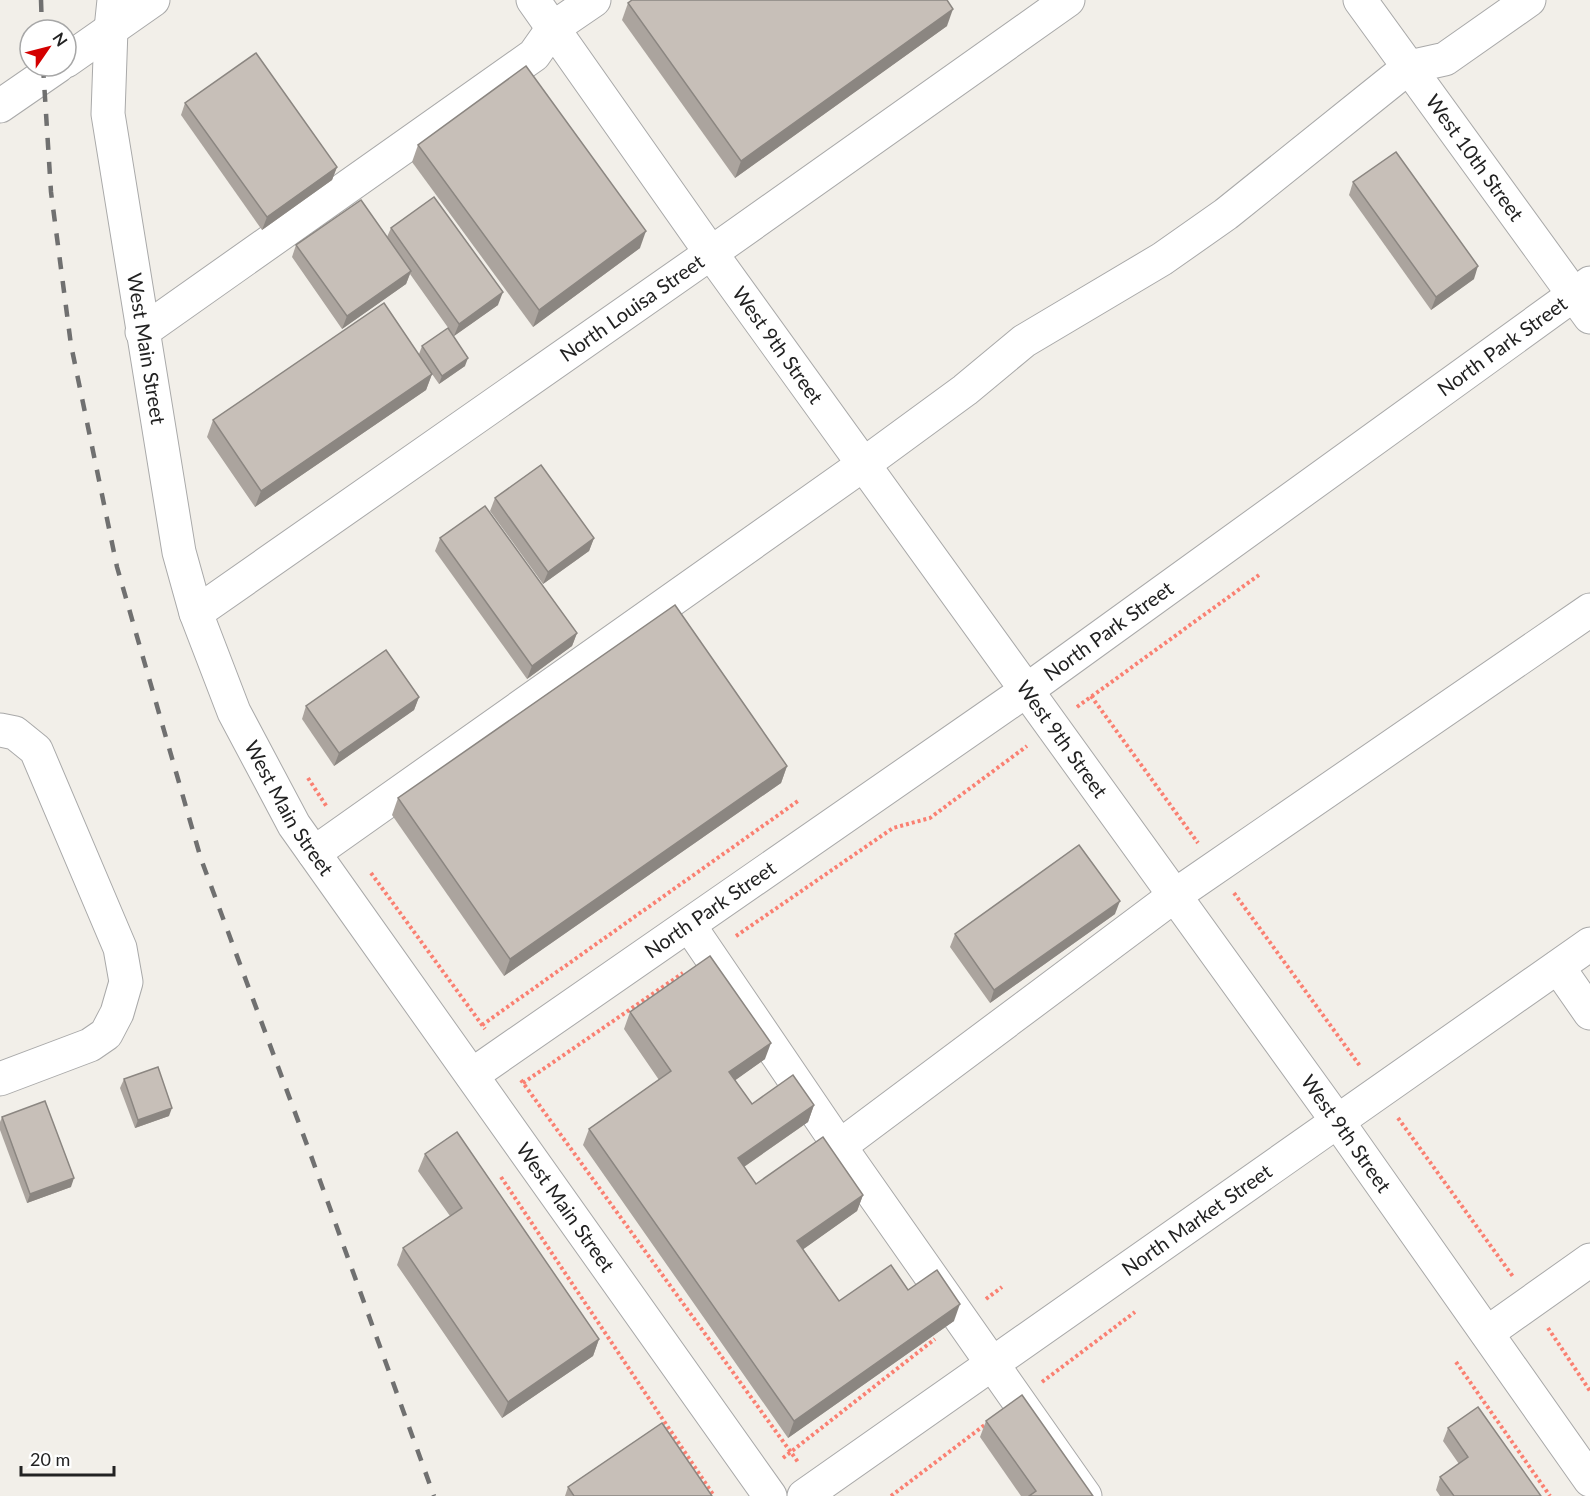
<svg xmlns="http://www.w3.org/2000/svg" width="1590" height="1496" font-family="Lato,sans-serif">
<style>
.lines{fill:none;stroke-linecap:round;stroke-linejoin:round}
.minor-casing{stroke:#a9a9a9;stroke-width:35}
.path{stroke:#fa8072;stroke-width:4;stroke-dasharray:3 3;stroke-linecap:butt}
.minor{stroke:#fff;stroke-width:33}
.rail{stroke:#707070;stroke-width:4.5;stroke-dasharray:12 12;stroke-linecap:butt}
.wall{fill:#aba49e}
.shaded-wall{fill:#8b8681}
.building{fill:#c7bfb8;stroke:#8b8681;stroke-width:1.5}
.labels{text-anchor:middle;stroke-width:5;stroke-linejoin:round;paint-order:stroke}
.street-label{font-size:20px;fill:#222;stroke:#fff}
</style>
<rect width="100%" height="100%" fill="#f2efe9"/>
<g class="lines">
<g class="minor-casing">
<g id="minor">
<path id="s1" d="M114,0L111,29L108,114L179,552L196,613L234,712L294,825L770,1496"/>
<path id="s2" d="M533,0L711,253L1338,1122L1590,1480"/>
<path id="s3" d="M1360,0L1590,317"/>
<path d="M66,61L153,0"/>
<path d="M0,106L58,66"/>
<path d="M142,332L534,55L553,28L594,0"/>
<path id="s4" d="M196,613L711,253L1068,0"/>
<path d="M0,730L15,733L36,750L120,948L126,982L117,1013L106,1034L90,1045L0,1079"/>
<path d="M314,853L864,464L965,390L1024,341L1162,259L1226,214L1409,67L1445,59L1529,0"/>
<path d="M689,925L829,1131L1085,1496"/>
<path d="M1558,967L1590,1013"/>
<path id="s5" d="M472,1075L1027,690L1590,283"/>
<path d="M840,1146L1174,896L1590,610"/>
<path d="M1487,1333L1590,1260"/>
<path id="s6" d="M804,1496L1590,944"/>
</g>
</g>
<g class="path">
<path d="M1091,696L1198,843"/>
<path d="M1077,707L1259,575"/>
<path d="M308,778L327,807"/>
<path d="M371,873L485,1029"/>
<path d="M1234,893L1360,1066"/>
<path d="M736,936L893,828L930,818L1027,746"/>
<path d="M482,1025L798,801"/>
<path d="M521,1080L798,1462"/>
<path d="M523,1083L683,973"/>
<path d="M1398,1118L1514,1278"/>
<path d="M501,1177L714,1496"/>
<path d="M986,1299L1002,1287"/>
<path d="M1548,1328L1590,1391"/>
<path d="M1456,1362L1550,1496"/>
<path d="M1042,1382L1135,1312"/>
<path d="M783,1458L935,1339"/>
<path d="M891,1496L986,1424"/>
</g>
<use href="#minor" class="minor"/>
<g class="rail">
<path d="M41,0L42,30"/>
<path d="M43,66L51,192L71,345L117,567L201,859L310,1153L434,1496"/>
</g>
</g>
<g class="wall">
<path d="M628,3L947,26L735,178L622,20Z"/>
<path d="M185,103L337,167L332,180L262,230L181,115Z"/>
<path d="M418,145L640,248L533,327L412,162Z"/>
<path d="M1353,182L1474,279L1431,310L1349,195Z"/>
<path d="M391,228L498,305L454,336L410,274L406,284L342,329L292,257L296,245L387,237Z"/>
<path d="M422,346L465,366L439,384L432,374L426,390L255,507L207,437L213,420L419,354Z"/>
<path d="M495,498L594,538L589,551L543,584L490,511Z"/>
<path d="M440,538L577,633L572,646L527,679L435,551Z"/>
<path d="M419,697L414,710L334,766L302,719L306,706Z"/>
<path d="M787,766L781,783L504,976L392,815L398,798Z"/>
<path d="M1115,914L990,1003L950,947L955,934Z"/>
<path d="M630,1012L765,1059L735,1080L752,1104L814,1105L808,1122L744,1167L756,1184L863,1195L857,1211L803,1249L839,1301L908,1290L954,1321L788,1438L583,1145L589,1129L659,1080L624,1029Z"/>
<path d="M124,1079L169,1116L135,1128L120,1088Z"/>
<path d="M2,1117L71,1187L27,1203L0,1130V1122Z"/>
<path d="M425,1154L599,1339L593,1356L502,1418L397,1265L403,1248L450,1216L418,1171Z"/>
<path d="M986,1421L1093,1496H1021L980,1437Z"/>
<path d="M1448,1428L1541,1496H1440L1436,1490L1440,1477L1459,1464L1443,1441Z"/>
<path d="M568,1487L712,1496H565Z"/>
</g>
<g class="shaded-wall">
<path d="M953,9L947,26L735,178L741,161Z"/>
<path d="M337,167L332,180L262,230L267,217Z"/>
<path d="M646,231L640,248L533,327L539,310Z"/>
<path d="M1478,266L1474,279L1431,310L1436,297Z"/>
<path d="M411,271L406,284L342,329L347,316Z"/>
<path d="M503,292L498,305L454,336L459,324Z"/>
<path d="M468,358L465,366L439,384L442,376Z"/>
<path d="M432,374L426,390L255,507L261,491Z"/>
<path d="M594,538L589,551L543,584L548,572Z"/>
<path d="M577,633L572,646L527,679L532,666Z"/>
<path d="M419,697L414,710L334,766L339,753Z"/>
<path d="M787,766L781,783L504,976L510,959Z"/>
<path d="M1120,901L1115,914L990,1003L994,990Z"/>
<path d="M771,1043L765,1059L723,1089L729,1072Z"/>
<path d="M814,1105L808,1122L732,1175L738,1158Z"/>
<path d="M172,1108L169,1116L135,1128L138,1120Z"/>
<path d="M74,1178L71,1187L27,1203L30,1194Z"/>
<path d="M863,1195L857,1211L791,1258L797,1241Z"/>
<path d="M960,1304L954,1321L788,1438L794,1421Z"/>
<path d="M599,1339L593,1356L502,1418L508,1402Z"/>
</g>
<g class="building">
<path d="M632,0H947L953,9L741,161L628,3Z"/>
<path d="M256,53L337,167L267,217L185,103Z"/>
<path d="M526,66L646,231L539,310L418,145Z"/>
<path d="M1396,152L1478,266L1436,297L1353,182Z"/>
<path d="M434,197L503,292L459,324L391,228Z"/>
<path d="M361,200L411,271L347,316L296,245Z"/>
<path d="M384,303L432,374L261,491L213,420Z"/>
<path d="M448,328L468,358L442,376L422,346Z"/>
<path d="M541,465L594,538L548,572L495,498Z"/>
<path d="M485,506L577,633L532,666L440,538Z"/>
<path d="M675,605L787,766L510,959L398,798Z"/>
<path d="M386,650L419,697L339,753L306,706Z"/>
<path d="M1079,845L1120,901L994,990L955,934Z"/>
<path d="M710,956L771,1043L729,1072L752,1104L793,1075L814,1105L738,1158L756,1184L823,1137L863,1195L797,1241L839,1301L891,1265L908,1290L937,1270L960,1304L794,1421L589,1129L671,1071L630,1012Z"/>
<path d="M158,1067L172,1108L138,1120L124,1079Z"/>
<path d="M45,1101L74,1178L30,1194L2,1117Z"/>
<path d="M457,1132L599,1339L508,1402L403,1248L462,1208L425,1154Z"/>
<path d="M1022,1395L1093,1496H1029L1036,1491L986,1421Z"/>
<path d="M1478,1407L1541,1496H1454L1440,1477L1468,1457L1448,1428Z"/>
<path d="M662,1423L712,1496H574L568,1487Z"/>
</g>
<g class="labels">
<g class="street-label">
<text dy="7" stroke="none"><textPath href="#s3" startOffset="195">West 10th Street</textPath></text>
<text dy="7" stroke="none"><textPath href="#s4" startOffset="532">North Louisa Street</textPath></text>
<text dy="7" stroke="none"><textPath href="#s2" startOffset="423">West 9th Street</textPath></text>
<text dy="7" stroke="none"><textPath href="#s5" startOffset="1262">North Park Street</textPath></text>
<text dy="7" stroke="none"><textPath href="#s1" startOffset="352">West Main Street</textPath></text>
<text dy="7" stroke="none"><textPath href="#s5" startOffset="776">North Park Street</textPath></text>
<text dy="7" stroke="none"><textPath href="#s2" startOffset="909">West 9th Street</textPath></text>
<text dy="7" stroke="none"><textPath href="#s1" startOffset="838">West Main Street</textPath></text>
<text dy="7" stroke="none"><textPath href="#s5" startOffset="290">North Park Street</textPath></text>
<text dy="7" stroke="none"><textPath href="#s2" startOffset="1395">West 9th Street</textPath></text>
<text dy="7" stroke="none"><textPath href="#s1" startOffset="1324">West Main Street</textPath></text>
<text dy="7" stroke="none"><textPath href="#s6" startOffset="480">North Market Street</textPath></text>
</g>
</g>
<g transform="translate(48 48) rotate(55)"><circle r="28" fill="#ffffff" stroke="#a7a7a7" stroke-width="1.5"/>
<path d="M0-4.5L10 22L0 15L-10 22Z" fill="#d40000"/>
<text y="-9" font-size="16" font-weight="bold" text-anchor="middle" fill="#222222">N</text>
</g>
<path d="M21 1466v9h93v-9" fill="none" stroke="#222222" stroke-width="3"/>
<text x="30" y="1466" font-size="18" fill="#222222" stroke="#ffffff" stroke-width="4.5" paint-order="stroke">20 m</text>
</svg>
